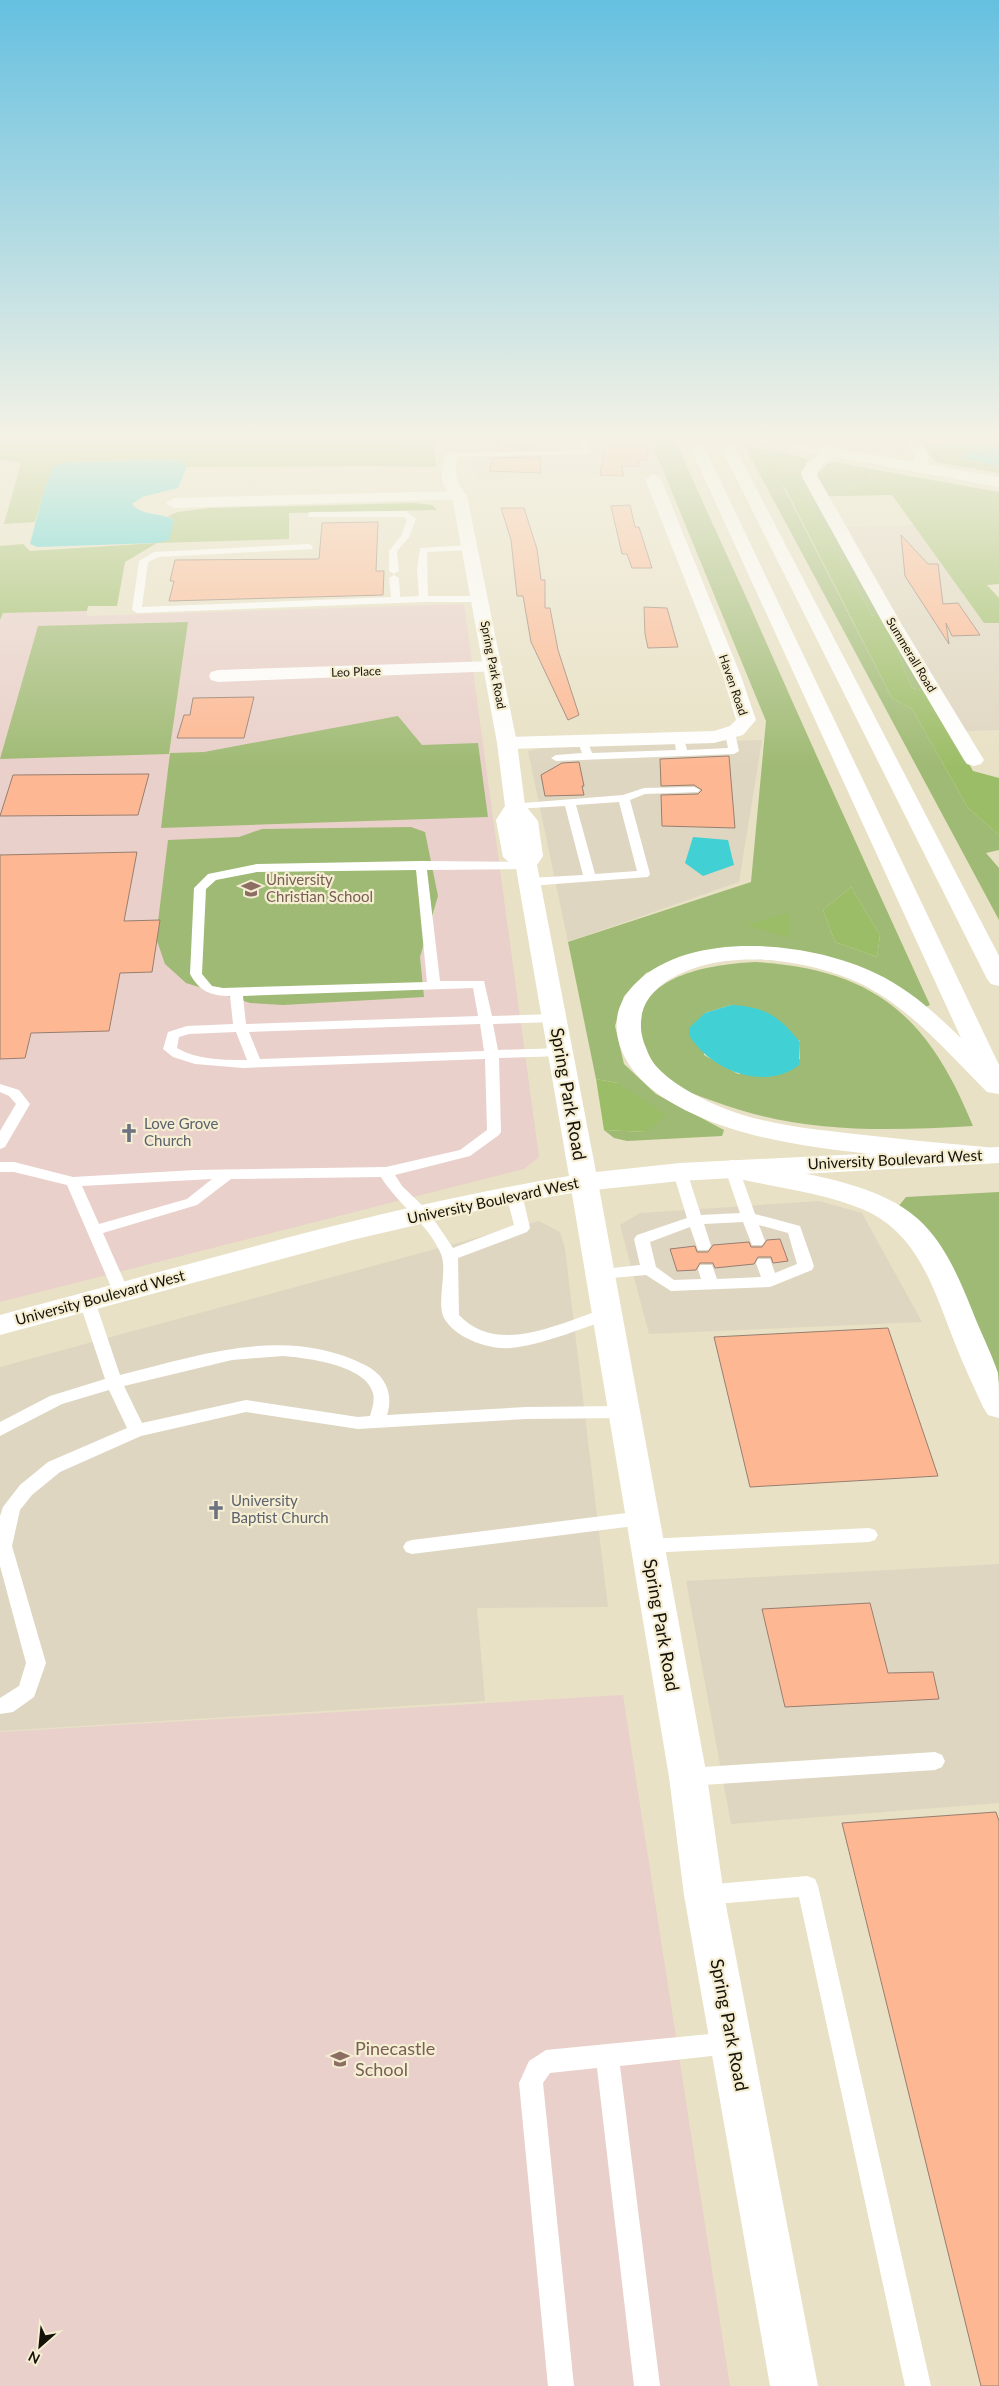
<svg xmlns="http://www.w3.org/2000/svg" width="999" height="2386" font-family="Lato,sans-serif">
<style>
.commercial{fill:#dfd6c1}
.education{fill:#e9d0ca}
.green{fill:#9fba74;fill-rule:evenodd}
.forest{fill:#9cbd67}
.water{fill:#41d1d4}
.building{fill:#fdb893;stroke:#987e70}
.lines{fill:none;stroke-linecap:round;stroke-linejoin:round}
.service{fill:#fff;fill-rule:evenodd}
.minor{fill:#fff;fill-rule:evenodd}
.secondary{fill:#fff;fill-rule:evenodd}
.primary{fill:#fff;fill-rule:evenodd}
.motorway{fill:#fff;fill-rule:evenodd}
.labels{text-anchor:middle;stroke-width:4.5;stroke-linejoin:round;paint-order:stroke}
.far-street-label{font-size:12px;fill:#151209;stroke:#f5eed2}
.education-label{font-size:15px;fill:#785e54;stroke:#f5eed2;text-anchor:start}
.worship-label{font-size:15px;fill:#5b616d;stroke:#f5eed2;text-anchor:start}
.street-label{font-size:15px;fill:#151209;stroke:#f5eed2}
.near-street-label{font-size:18px;fill:#151209;stroke:#f5eed2}
.near-education-label{font-size:18px;fill:#785e54;stroke:#f5eed2;text-anchor:start}
</style>
<rect width="100%" height="100%" fill="#e8e1c5"/>
<g class="commercial">
<path d="M464,434H648L663,473L643,476L475,480Z"/>
<path d="M828,434H902L911,452L899,456L852,447L831,441Z"/>
<path d="M914,525L984,623H999V730L964,731L845,527Z"/>
<path d="M762,740L739,882L568,942L528,751L553,746Z"/>
<path d="M819,1201L862,1213L922,1322L649,1334L620,1225L640,1213Z"/>
<path d="M539,1221L560,1232L565,1249L608,1607L477,1608L485,1701L0,1731V1367Z"/>
<path d="M999,1564V1803L731,1824L686,1581Z"/>
</g>
<g class="education">
<path d="M464,604L539,1157L524,1169L0,1302V620L3,613L87,611V616Z"/>
<path d="M623,1695L730,2386H0V1732Z"/>
</g>
<g class="green">
<path d="M413,434H433L436,467L371,466L410,453Z"/>
<path d="M648,434H673C699,496 728,556 755,617C812,747 871,876 930,1005L923,1008L861,969L694,953L646,973L624,996L615,1026L624,1064L656,1094L724,1130L722,1136L627,1141L614,1138L604,1130L646,1132L618,1083L596,1079L568,942L751,882L766,721ZM851,887L880,935L877,957L835,942L823,910Z"/>
<path d="M995,443V447L983,450L970,461L999,466V473L936,462L922,445Z"/>
<path d="M745,447L787,453L809,460L805,463L803,473L928,691L912,688L884,619L872,615L795,478L774,483L783,486L892,698L912,709L968,808L999,835V850L986,853L999,868V920Z"/>
<path d="M835,462L871,469L872,484L834,489L844,496H827L815,476L827,464Z"/>
<path d="M188,622L169,754L0,759L38,626Z"/>
<path d="M398,716L422,745L478,743L488,817L161,828L170,753L204,752Z"/>
<path d="M411,827L425,832L438,896L420,957L424,997L283,1005L250,1003L186,983L165,964L156,938L168,840L239,837L262,829Z"/>
<path d="M755,962C876,969 929,1018 973,1126C884,1131 802,1134 716,1102C705,1098 692,1094 681,1088C665,1079 649,1061 642,1043C640,1037 641,1031 641,1024C641,973 717,964 755,962ZM731,1005L800,1041V1059L738,1074L704,1055L705,1013Z"/>
<path d="M999,1192V1383L984,1346L898,1207L906,1197Z"/>
</g>
<g class="forest">
<path d="M0,434H413L411,453L371,466L187,467L179,460L163,459L72,462L44,490L35,522L4,524L21,463L0,459Z"/>
<path d="M762,466H770L778,474L795,477L872,615L884,618L912,688L928,691L973,771L999,778V835L968,808L912,709L892,698L784,486L774,484Z"/>
<path d="M871,469L999,492V584L987,585L999,598V623H984L892,495L844,496L833,489L872,484Z"/>
<path d="M413,503L432,505L437,510L289,513V539L157,543L125,562L117,606H88L87,611L3,613L0,620V546L23,544L30,551L157,543L174,520L168,516L178,512L210,508Z"/>
<path d="M851,887L880,935L877,957L835,942L823,910Z"/>
<path d="M789,913L790,938L746,925Z"/>
<path d="M596,1079L618,1083L667,1115L646,1132L604,1130Z"/>
</g>
<g class="water">
<path d="M999,435V466L964,459L963,455L966,453L995,447V436Z"/>
<path d="M163,459L179,460L187,467L178,488L142,497L132,504C143,517 161,512 174,520L169,540L157,543L38,547L30,544L44,490L53,467L62,463Z"/>
<path d="M693,837L728,840L734,865L703,876L685,863Z"/>
<path d="M731,1005C765,1007 778,1015 800,1042L799,1065C764,1092 710,1070 689,1035V1028L705,1013Z"/>
</g>
<g class="building">
<path d="M500,434H537L539,449L495,450Z"/>
<path d="M607,434H637L636,439L649,440L647,460H639L638,466H621L624,476L600,475Z"/>
<path d="M540,457L541,473L489,471L493,458Z"/>
<path d="M630,505L635,527H639L652,568H632L627,554H622L611,506Z"/>
<path d="M501,508H524L537,549L541,580H545V608H550L558,650L579,715L568,720L531,642L523,596H517L511,540Z"/>
<path d="M378,522L376,571H384L383,595L169,601L174,581H170L175,560L319,559L322,523Z"/>
<path d="M901,535L928,564H938L943,604L958,603L980,635L952,636L946,623L949,644L905,576Z"/>
<path d="M644,607L667,608L678,647L648,648L645,634Z"/>
<path d="M254,697L244,738H177L184,715H190L193,698Z"/>
<path d="M729,756L735,828L662,826L661,795L698,794L702,790L694,785L661,786L660,759Z"/>
<path d="M579,762L584,786H582L584,795L545,796L541,775L562,763Z"/>
<path d="M149,774L138,815L0,816L13,775Z"/>
<path d="M137,852L124,921L160,920L152,972L120,973L109,1031L31,1033L25,1058L0,1059V855Z"/>
<path d="M780,1239L788,1261L773,1263L771,1257H758L754,1264L715,1268L713,1263H700L696,1270L677,1271L670,1249L695,1246L697,1252H708L713,1245L749,1242L751,1247H762L767,1240Z"/>
<path d="M888,1328L938,1476L750,1487L714,1337Z"/>
<path d="M870,1603L888,1673L933,1672L939,1699L785,1707L762,1609Z"/>
<path d="M996,1812L999,1821V2386H981L842,1823Z"/>
</g>
<g class="lines">
<g class="service">
<path d="M578,434H586L590,454L452,457L448,455L452,453L582,450Z"/>
<path d="M311,512L406,511L416,519L409,537L397,551L399,571L394,574L389,571V551L401,536L407,520L404,517H308V513Z"/>
<path d="M309,544L313,547L312,549L159,557L148,562L142,607L391,597L389,578L394,575L399,578L400,597L419,596L417,570L420,548L470,545L474,548L473,550L427,552L428,596H481L486,599L481,602H424L137,613L132,610L139,561L154,552Z"/>
<path d="M730,730L735,733L739,751L734,754L556,761L551,758L556,755L582,753L577,740L582,737L587,740L592,753L676,750L674,738L679,735L684,738L687,750L728,748L725,733Z"/>
<path d="M694,787L700,790L698,792L645,794L630,800L650,874L648,877L529,886L523,882L529,878L583,875L565,806L515,809L509,806L511,804L623,795L644,788ZM619,802L637,871L595,874L576,805Z"/>
<path d="M421,861L530,862V868L526,869L427,870L440,981H484L492,1016L554,1014L561,1018L554,1022L493,1024L498,1050L561,1048L568,1052L561,1056L499,1058L501,1132L499,1135L470,1156L395,1175L402,1186L428,1211L453,1248L514,1225L506,1194L514,1189L522,1194L530,1228L527,1232L458,1258L459,1315C498,1357 561,1322 607,1308L613,1310L615,1314L613,1318C582,1328 542,1345 511,1348C489,1350 455,1338 444,1318C436,1303 448,1271 441,1254C428,1223 398,1205 381,1177L231,1179L197,1205L103,1233L129,1292L127,1296H115L67,1185L14,1172H0V1162H14L73,1177L195,1170L386,1167L460,1150L487,1130L485,1059L243,1068L195,1064L173,1057L163,1049L168,1032L187,1026L233,1024L230,996C211,996 199,991 190,974L194,888L208,874L257,864ZM416,870L427,982L223,988L212,986L202,974L206,889L216,880L257,872ZM473,988L478,1016L246,1024L243,996ZM480,1024L484,1051L260,1059L249,1032ZM236,1032L247,1060C224,1060 197,1060 177,1048L179,1037L189,1034ZM212,1179L187,1199L99,1224L82,1186Z"/>
<path d="M0,1084L19,1090L30,1104L5,1147L0,1149V1131L16,1104L9,1096L0,1092Z"/>
<path d="M732,1164L739,1169L755,1214L800,1226L814,1266L812,1270L770,1287L671,1291L646,1275L600,1279L594,1278L592,1274L594,1270L640,1265L634,1239L637,1235L687,1218L673,1172L675,1169L680,1167L687,1172L701,1215L740,1213L725,1169ZM743,1222L752,1245H762L765,1241L759,1225L788,1233L797,1264L775,1273L770,1259H758L756,1263L761,1277L717,1279L712,1265H700L698,1269L701,1279L674,1280L656,1267L650,1242L690,1227L698,1250H708L711,1246L704,1224Z"/>
<path d="M87,1296L93,1297L95,1301L120,1375C200,1355 286,1325 365,1365C385,1375 394,1393 387,1415L526,1407L624,1406L630,1408L633,1412L630,1416L624,1418L526,1419L358,1429L246,1412L141,1436L60,1472L32,1495L20,1510L12,1546L46,1663L34,1697L13,1712L0,1714V1698L19,1686L26,1663L0,1566V1516L3,1507L20,1485L48,1462L127,1428L109,1390L62,1404L0,1436V1422L50,1396L105,1379L79,1301L81,1297ZM283,1356C307,1358 366,1365 373,1393C375,1401 372,1409 370,1416L358,1417L246,1400L142,1423L124,1386L232,1360Z"/>
<path d="M642,1511L648,1513L651,1518L648,1523L642,1525L412,1554L406,1552L403,1547L406,1542L412,1540Z"/>
<path d="M869,1528L875,1530L878,1535L875,1540L869,1542L647,1553L641,1551L638,1546L641,1541L647,1539Z"/>
<path d="M935,1752L942,1755L945,1761L942,1767L935,1770L688,1786L681,1783L678,1777L681,1771L688,1768Z"/>
<path d="M807,1876L815,1879L818,1886L931,2386H905L799,1897L704,1905L696,1902L693,1895L696,1888L704,1885Z"/>
<path d="M730,2032L738,2035L742,2043L738,2051L730,2054L620,2066L660,2386H634L597,2068L550,2073L543,2083L574,2386H548L519,2083L529,2061L546,2050Z"/>
</g>
<g class="minor">
<path d="M902,434H916L929,456L925,471H915L913,468L915,456Z"/>
<path d="M833,448L840,452L823,464L817,472L818,477L902,625L984,760L981,764L974,766L967,764L964,760L884,625L802,477L801,472L813,458Z"/>
<path d="M653,474L661,479L741,676L756,720L743,735L714,743L507,749L500,747L497,743L500,739L507,737L714,731L730,726L736,720L723,676L645,479Z"/>
<path d="M459,491L467,496L464,499L174,508L166,503L174,498Z"/>
<path d="M494,661L500,663L503,667L500,671L218,682L211,680L209,676L211,672L218,670Z"/>
</g>
<path class="secondary" d="M584,1173L594,1176L598,1182L707,1777L724,1895L818,2386H770L684,1895L669,1777L570,1182L574,1176Z"/>
<g class="primary">
<path d="M724,434H757L999,477V487L731,438Z"/>
<path d="M452,451L459,455C454,475 455,480 467,496L517,743L525,805L538,821L543,856L537,865L596,1172L680,1163L999,1147V1163L680,1181L584,1191L502,1205L352,1240L0,1335V1315C189,1265 377,1208 569,1176L516,868L503,857L496,820L505,806L497,743L452,497C439,484 440,471 445,455Z"/>
</g>
<g class="motorway">
<path d="M684,434H698L999,1065V1094L987,1092C948,1053 909,1006 857,982C812,962 750,952 701,966C664,977 630,1000 644,1043C647,1050 650,1059 655,1065C671,1083 694,1095 716,1105C759,1124 809,1129 855,1134C898,1139 942,1143 985,1147L994,1149L998,1155L994,1161L985,1163C899,1156 777,1152 698,1116C666,1102 632,1081 620,1046C612,1021 618,1000 637,982C693,929 811,942 875,973C908,988 935,1013 961,1038Z"/>
<path d="M714,434H728L999,956V986L991,984L987,979Z"/>
<path d="M750,434H785C778,441 751,446 745,438Z"/>
<path d="M799,434C817,434 829,436 840,452L833,456C831,456 801,436 799,434Z"/>
<path d="M732,1160C789,1172 874,1179 918,1219C944,1242 959,1278 972,1310C980,1331 991,1352 998,1373C999,1386 999,1405 999,1418L988,1415L983,1407C973,1385 963,1364 954,1341C934,1290 918,1232 862,1209C818,1191 769,1187 722,1175L718,1169L722,1163Z"/>
</g>
</g>
<linearGradient id="sky" x2="0" y2="1"><stop stop-color="#65c0e0"/><stop offset="0.57" stop-color="#f5f2e5"/><stop offset="1" stop-color="#f5f2e5" stop-opacity="0"/></linearGradient>
<rect width="999" height="768" fill="url(#sky)"/>
<defs>
<g id="school-bare" transform="scale(1.5)"><path d="M0-5L7-2L0 1L-7-2ZM-4 1L0 2.5L4 1V4Q0 6-4 4Z" fill="#8d6e63" stroke="#f5eed2" stroke-width="2.5" paint-order="stroke"/></g>
<g id="church-bare" transform="scale(1.5)"><path d="M-1.2-6h2.4v3.5h3.3v2.4h-3.3V6h-2.4V-.1h-3.3v-2.4h3.3Z" fill="#6b7280" stroke="#f5eed2" stroke-width="2.5" paint-order="stroke"/></g>
</defs>
<g fill-rule="evenodd">
<use href="#school-bare" x="251" y="889"/>
<use href="#church-bare" x="129" y="1133"/>
<use href="#church-bare" x="216" y="1510"/>
<use href="#school-bare" x="340" y="2059"/>
</g>
<g class="labels">
<g class="far-street-label">
<text transform="translate(911 655) rotate(59)" y="4">Summerall Road</text>
<text transform="translate(493 665) rotate(79)" y="4">Spring Park Road</text>
<text transform="translate(356 672) rotate(-2)" y="4">Leo Place</text>
<text transform="translate(733 685) rotate(71)" y="4">Haven Road</text>
</g>
<g class="education-label">
<text x="266" y="885">University<tspan x="266" dy="17">Christian School</tspan></text>
</g>
<g class="worship-label">
<text x="144" y="1129">Love Grove<tspan x="144" dy="17">Church</tspan></text>
<text x="231" y="1506">University<tspan x="231" dy="17">Baptist Church</tspan></text>
</g>
<g class="street-label">
<text transform="translate(895 1160) rotate(-3)" y="5">University Boulevard West</text>
<text transform="translate(493 1201) rotate(-12)" y="5">University Boulevard West</text>
<text transform="translate(100 1298) rotate(-15)" y="5">University Boulevard West</text>
</g>
<g class="near-street-label">
<text transform="translate(568 1094) rotate(80)" y="6">Spring Park Road</text>
<text transform="translate(661 1625) rotate(80)" y="6">Spring Park Road</text>
<text transform="translate(729 2025) rotate(79)" y="6">Spring Park Road</text>
</g>
<g class="near-education-label">
<text x="355" y="2055">Pinecastle<tspan x="355" dy="21">School</tspan></text>
</g>
</g>
<g transform="translate(40 2346) rotate(207)" stroke="#f5eed2" stroke-width="4" paint-order="stroke">
<path d="M0-4L9 19L0 12L-9 19Z" fill="#151209"/>
<text y="-8" font-size="14" font-weight="bold" text-anchor="middle" fill="#151209">N</text>
</g>
</svg>
